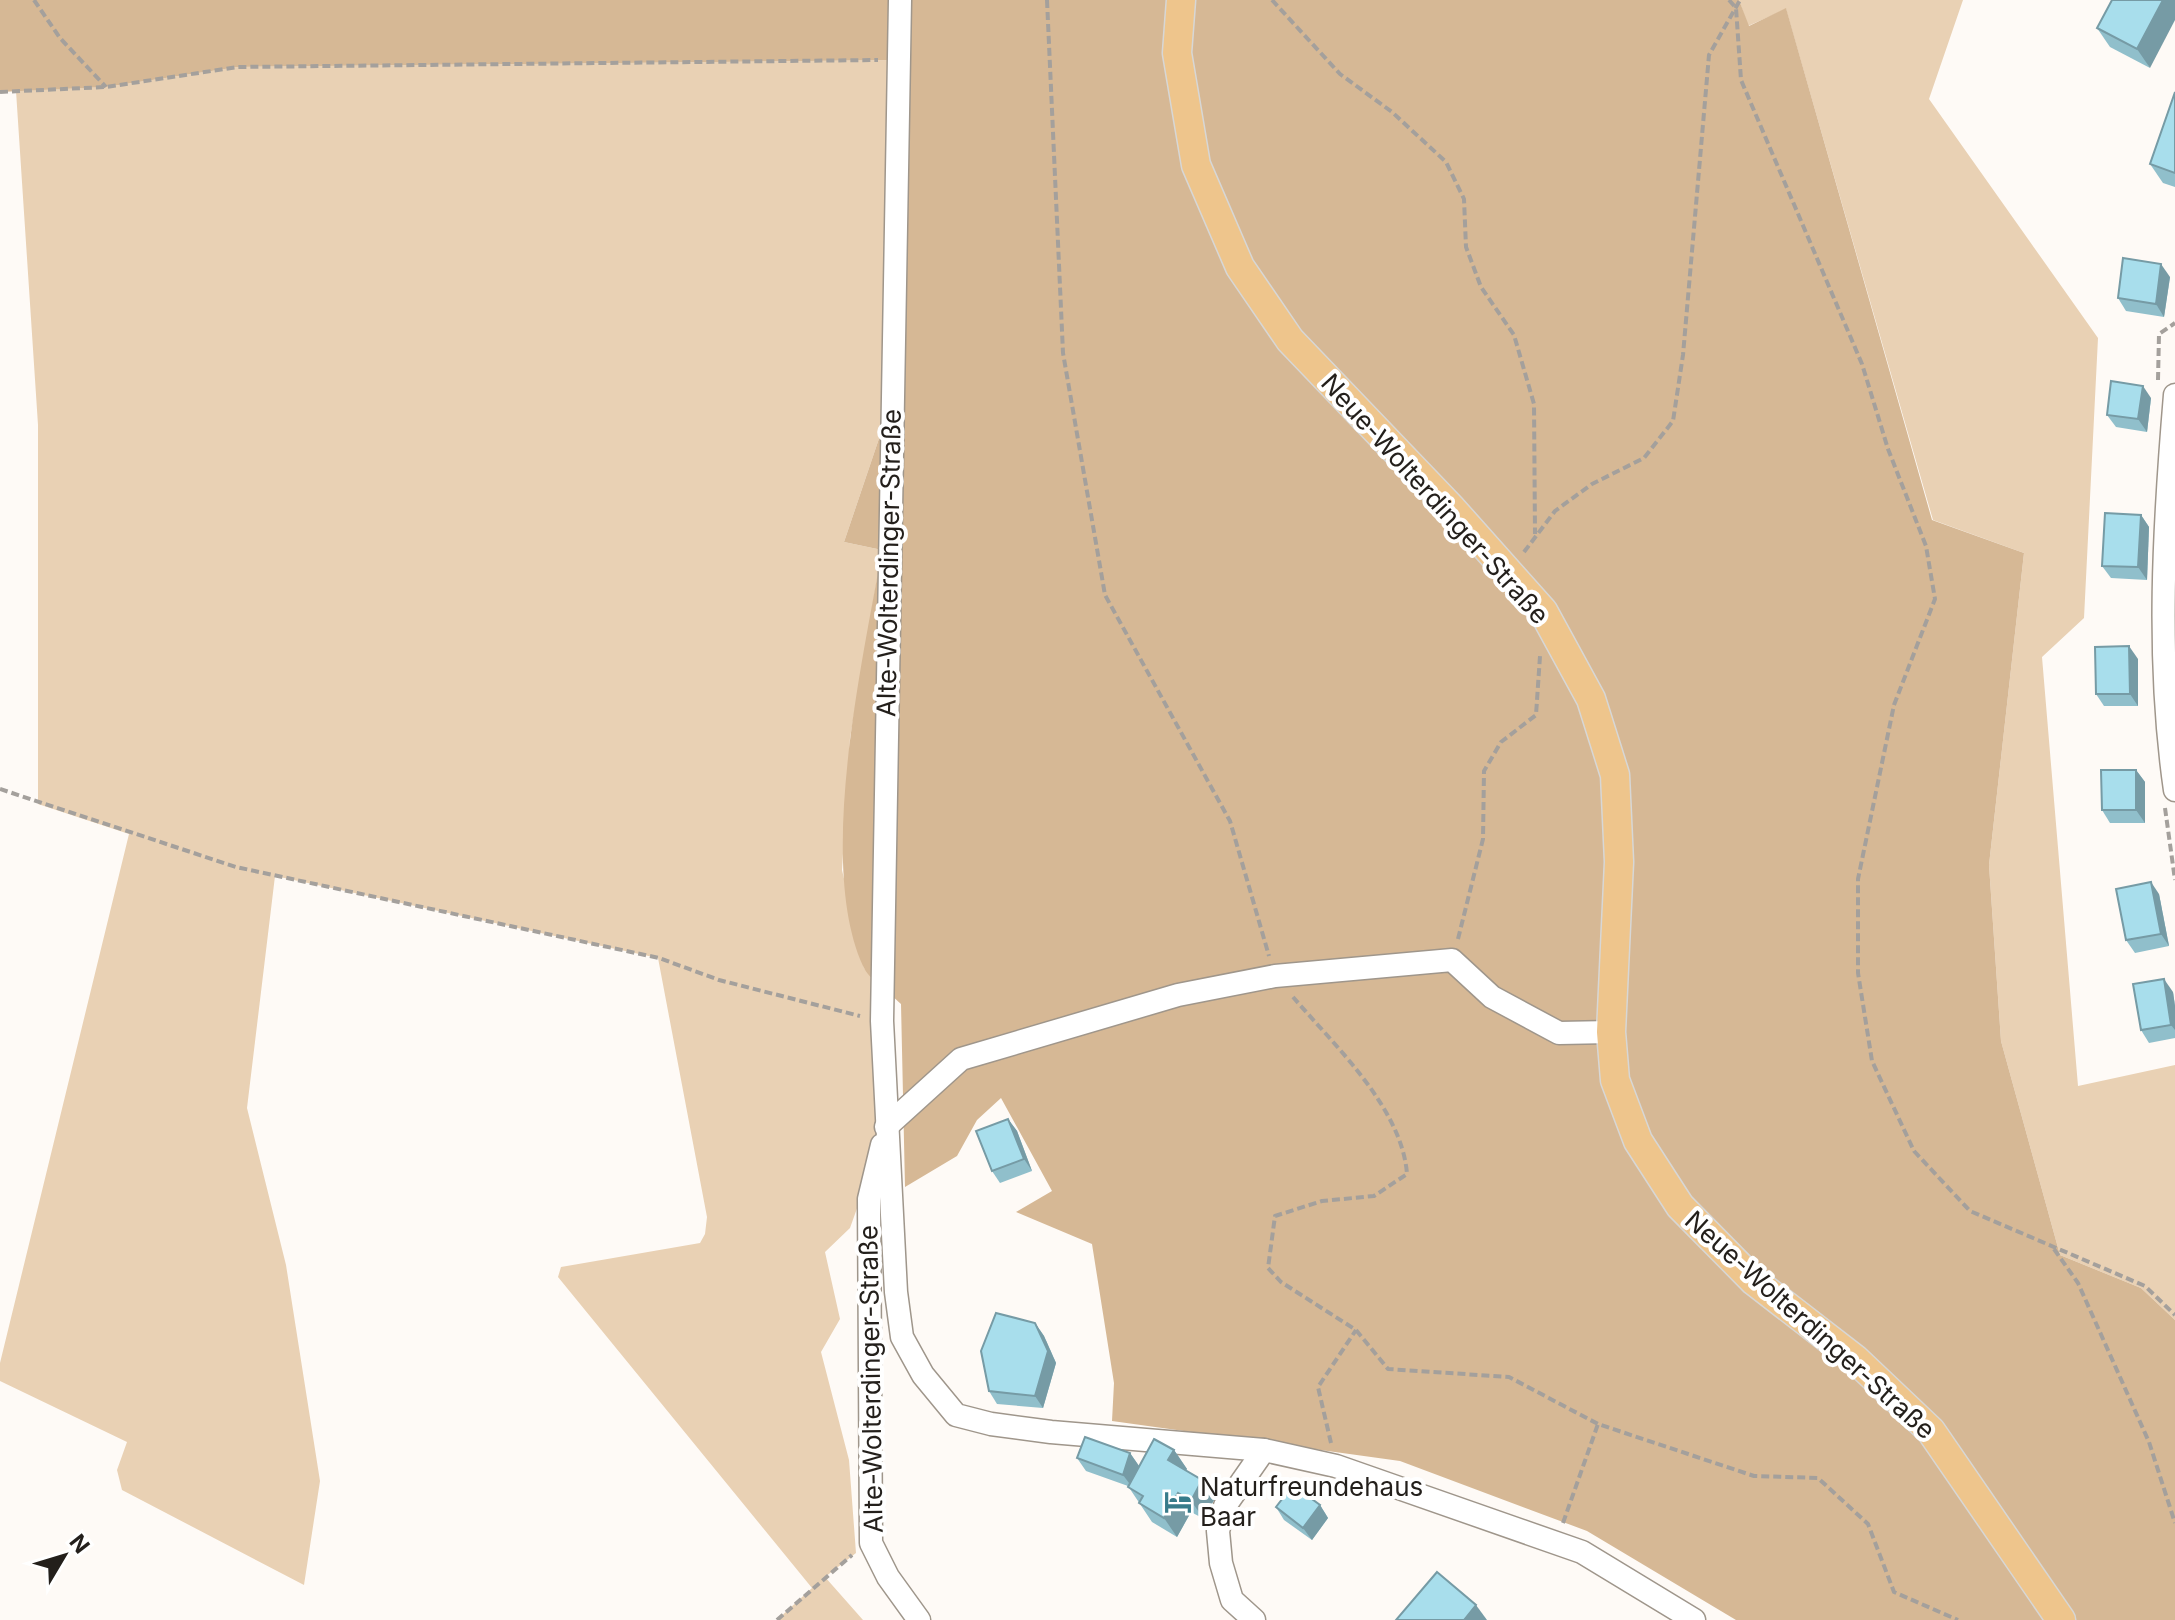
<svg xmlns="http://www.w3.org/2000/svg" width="2175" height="1620" font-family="Inter,sans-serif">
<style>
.green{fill:#e9d1b4}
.forest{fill:#d6b895}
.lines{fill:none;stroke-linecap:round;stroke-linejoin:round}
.minor-casing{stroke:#9f968b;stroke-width:25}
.major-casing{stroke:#d7d7d6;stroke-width:31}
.path{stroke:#a4a09c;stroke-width:4;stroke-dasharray:8 4;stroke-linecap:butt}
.minor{stroke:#fff;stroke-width:22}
.major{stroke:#eec58c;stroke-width:28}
.wall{fill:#90bfcb}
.shaded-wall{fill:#769ba5}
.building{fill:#a8deec;stroke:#769ba5;stroke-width:2}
.labels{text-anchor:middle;stroke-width:8;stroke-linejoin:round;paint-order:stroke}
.street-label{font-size:26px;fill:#231f1b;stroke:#fff}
.poi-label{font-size:26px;fill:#231f1b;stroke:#fff;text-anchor:start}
</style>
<rect width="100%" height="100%" fill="#fefaf6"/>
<g class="green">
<path d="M1739,0H1963L1929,99L2098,338L2084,618L2042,657L2078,1086L2175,1065V1320L2141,1288L2060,1255L2001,1041L1989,865L2024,553L1933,520L1786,9L1748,26Z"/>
<path d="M900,60L891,403L844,542L882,550L850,738L842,870L864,968L882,986L886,1127L850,1228L825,1252L840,1319L821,1352L849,1460L856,1553L825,1577L863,1620H777L812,1588L558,1277L561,1267L700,1243L705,1234L707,1217L658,958L275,876L247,1108L286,1265L320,1481L304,1585L122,1490L117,1470L127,1442L0,1381V1363L129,834L38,804V425L16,91L106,87L238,67Z"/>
</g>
<path class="forest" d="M0,0H1739L1749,26L1786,8L1932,520L2024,553L1989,865L2001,1041L2060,1255L2141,1288L2175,1320V1620H1736L1587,1531L1400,1461L1112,1421L1114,1383L1092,1244L1016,1212L1052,1191L1001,1098L977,1120L957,1156L905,1187L901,1004C890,993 869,980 863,966C816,862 863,661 882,550L844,542L891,403L900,60L238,67L106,87L0,92Z"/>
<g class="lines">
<g class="minor-casing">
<g id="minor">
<path d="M900,0L882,1021L896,1292L902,1337L923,1375L956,1415L991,1424L1051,1432L1264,1450L1336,1466L1582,1552L1694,1620"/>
<path d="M2175,395C2164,526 2156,658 2175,790"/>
<path d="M886,1127L961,1059L1178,995L1275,976L1452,960L1492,997L1559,1033L1611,1032"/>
<path d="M882,1145L869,1199L871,1543L888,1577L919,1620"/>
<path d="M1254,1620L1232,1600L1221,1563L1218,1531L1225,1506L1264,1450"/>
</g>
</g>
<g class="major-casing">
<path id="major" d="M1181,0L1177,53L1196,165L1240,267L1290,340L1452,509L1543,611L1591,699L1615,775L1619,862L1611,1032L1615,1080L1638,1141L1680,1206L1754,1281L1855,1359L1931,1431L2061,1620"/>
</g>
<g class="path">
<path d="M34,0L60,38L106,87"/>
<path d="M1047,0L1063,353L1105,595L1230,821L1269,956"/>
<path d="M1272,0L1340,74L1392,112L1446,162L1464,199L1466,247L1481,287L1514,335L1534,404L1535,534"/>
<path d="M1729,0L1736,8L1741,80L1862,364L1888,449L1926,546L1935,599L1894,705L1858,879V973L1872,1061L1914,1151L1970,1211L2145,1286L2175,1315"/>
<path d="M0,92L106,87L238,67L878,60"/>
<path d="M2158,380L2159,334L2175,323"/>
<path d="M1524,552L1555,511L1592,484L1644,458L1673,421L1683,355L1709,55L1740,0"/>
<path d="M0,789L236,867L659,958L719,980L860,1016"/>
<path d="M2165,808L2175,880"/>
<path d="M1458,939L1483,839L1484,771L1501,742L1536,715L1540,656"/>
<path d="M1293,997C1335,1046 1402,1108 1407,1174L1374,1196L1322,1201L1275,1216L1268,1268L1281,1282L1356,1330L1388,1369L1509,1377L1598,1424L1754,1476L1818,1478L1868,1524L1894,1592L1958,1620"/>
<path d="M2054,1249L2078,1283L2149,1442L2175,1523"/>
<path d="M1331,1443L1318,1387L1356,1330"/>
<path d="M1563,1523L1598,1424"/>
<path d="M777,1620L852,1555"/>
</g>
<use href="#minor" class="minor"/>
<use href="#major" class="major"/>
</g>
<g class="wall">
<path d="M2112,0L2150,68L2110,47L2097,28Z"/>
<path d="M2175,92V187L2163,183L2150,164Z"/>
<path d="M2170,277L2164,317L2126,311L2118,298Z"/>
<path d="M2151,398L2147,432L2116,427L2107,415Z"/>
<path d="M2141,515L2149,527L2147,580L2111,578L2102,566Z"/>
<path d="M2138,659V706H2104L2096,694Z"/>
<path d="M2136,770L2145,782V823H2110L2102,810Z"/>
<path d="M2159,894L2169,946L2135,953L2126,940Z"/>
<path d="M2173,992L2175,1006V1038L2149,1043L2141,1030Z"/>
<path d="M1008,1119L1017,1131L1032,1171L1000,1183L992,1171Z"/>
<path d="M1035,1323L1044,1336L1056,1363L1043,1408L997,1404L989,1391Z"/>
<path d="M1174,1450L1187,1469L1185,1470L1215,1498L1204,1519L1191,1512L1177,1537L1152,1522L1128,1486L1086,1471L1077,1458L1130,1453L1139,1466Z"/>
<path d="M1320,1505L1328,1518L1312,1540L1284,1520L1276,1507Z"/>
</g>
<g class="shaded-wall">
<path d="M2163,0H2175V20L2150,68L2137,49Z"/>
<path d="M2161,264L2170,277L2164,317L2156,304Z"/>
<path d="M2143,386L2151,398L2147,432L2138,419Z"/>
<path d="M2141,515L2149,527L2147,580L2138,567Z"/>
<path d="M2129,646L2138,659V706L2130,694Z"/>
<path d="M2136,770L2145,782V823L2136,810Z"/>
<path d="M2151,882L2159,894L2169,946L2161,934Z"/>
<path d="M2164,979L2173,992L2175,1006V1030L2171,1025Z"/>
<path d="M1008,1119L1017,1131L1032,1171L1024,1159Z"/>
<path d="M1035,1323L1044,1336L1056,1363L1043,1408L1035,1396Z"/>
<path d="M1174,1450L1187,1469L1181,1479L1168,1460Z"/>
<path d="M1130,1453L1139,1466L1132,1487L1123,1475Z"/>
<path d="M1202,1480L1215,1498L1204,1519L1191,1501Z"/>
<path d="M1178,1493L1191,1512L1177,1537L1164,1518Z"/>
<path d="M1320,1505L1328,1518L1312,1540L1303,1528Z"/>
<path d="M1476,1605L1487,1620H1464Z"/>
</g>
<g class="building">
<path d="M2112,0H2163L2137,49L2097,28Z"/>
<path d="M2175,92V173L2150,164Z"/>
<path d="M2123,258L2161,264L2156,304L2118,298Z"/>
<path d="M2111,381L2143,386L2138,419L2107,415Z"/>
<path d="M2105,513L2141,515L2138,567L2102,566Z"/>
<path d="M2129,646L2130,694H2096L2095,647Z"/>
<path d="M2101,770H2136V810H2102Z"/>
<path d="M2151,882L2161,934L2126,940L2116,889Z"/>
<path d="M2164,979L2171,1025L2141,1030L2133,984Z"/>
<path d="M1008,1119L1024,1159L992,1171L976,1131Z"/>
<path d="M996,1313L1035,1323L1048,1351L1035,1396L989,1391L981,1351Z"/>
<path d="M1085,1437L1130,1453L1123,1475L1077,1458Z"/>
<path d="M1154,1439L1174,1450L1168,1460L1202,1480L1191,1501L1178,1493L1164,1518L1139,1503L1143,1496L1128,1487Z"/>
<path d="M1293,1485L1320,1505L1303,1528L1276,1507Z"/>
<path d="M1437,1572L1476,1605L1464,1620H1396Z"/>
</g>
<defs>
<g id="hotel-bare" transform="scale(2.16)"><path d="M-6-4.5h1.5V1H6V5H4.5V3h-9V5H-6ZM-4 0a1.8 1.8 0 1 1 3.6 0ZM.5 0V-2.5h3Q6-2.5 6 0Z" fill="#377b8a" stroke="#fff" stroke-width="2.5" paint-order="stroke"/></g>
</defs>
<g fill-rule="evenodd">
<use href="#hotel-bare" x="1178" y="1502"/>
</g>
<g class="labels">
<g class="street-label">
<text transform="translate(1435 499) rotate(48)" y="9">Neue-Wolterdinger-Straße</text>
<text transform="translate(889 563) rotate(-89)" y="9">Alte-Wolterdinger-Straße</text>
<text transform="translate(1810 1325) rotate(42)" y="9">Neue-Wolterdinger-Straße</text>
<text transform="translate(871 1379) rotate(-91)" y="9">Alte-Wolterdinger-Straße</text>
</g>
<g class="poi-label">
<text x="1200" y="1496">Naturfreundehaus<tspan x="1200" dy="30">Baar</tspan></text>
</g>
</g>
<g transform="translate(64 1556) rotate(52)" stroke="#ffffff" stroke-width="6" paint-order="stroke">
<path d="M0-6L14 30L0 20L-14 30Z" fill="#231f1b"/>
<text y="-12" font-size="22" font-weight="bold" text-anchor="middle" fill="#231f1b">N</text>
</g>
</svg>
